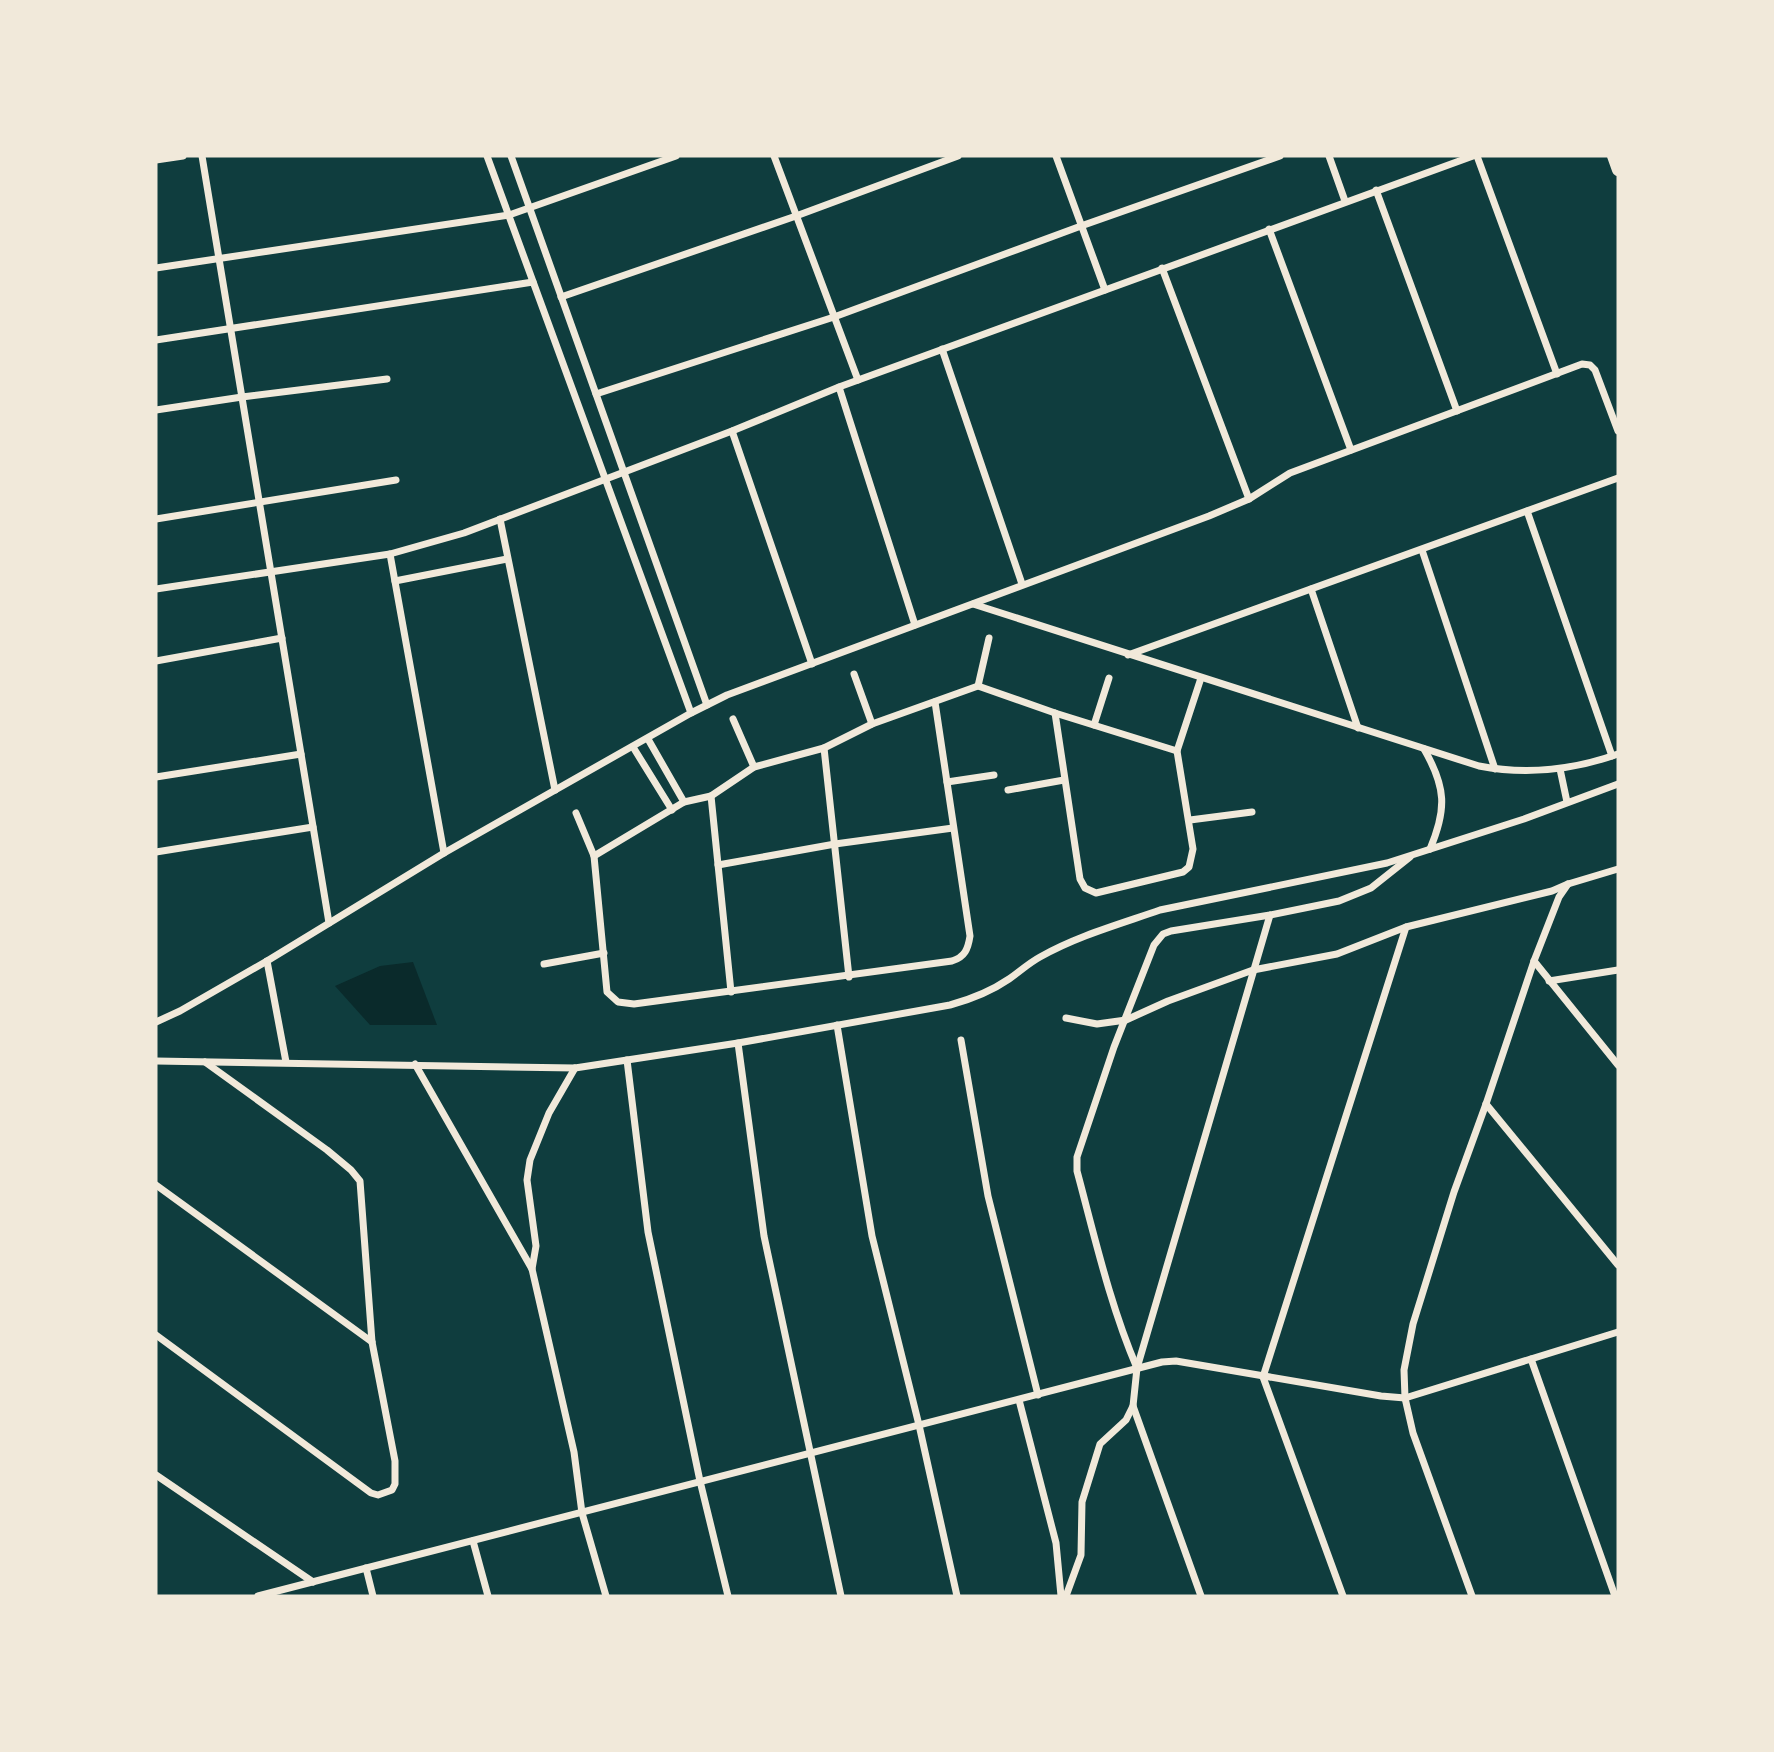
<svg xmlns="http://www.w3.org/2000/svg" width="1774" height="1752" font-family="'Source Serif 4',serif">
<style>
.water{fill:#0a2a2b}
.lines{fill:none;stroke-linecap:round;stroke-linejoin:round}
.minor{stroke:#f1e9da;stroke-width:7}
.primary{stroke:#f1e9da;stroke-width:12}
</style>
<rect width="100%" height="100%" fill="#0f3d3e"/>
<path class="water" d="M413,962L437,1025H370L335,986L380,966Z"/>
<g class="lines">
<g class="minor">
<path d="M202,156L329,923"/>
<path d="M487,156L691,713"/>
<path d="M511,156L707,705"/>
<path d="M774,156L858,380"/>
<path d="M1056,156L1105,290"/>
<path d="M1329,156L1345,201"/>
<path d="M1477,156L1557,374"/>
<path d="M156,160L183,156"/>
<path d="M1376,190L1457,411"/>
<path d="M1269,229L1351,450"/>
<path d="M156,268L509,215L676,156"/>
<path d="M1162,268L1249,499"/>
<path d="M561,297L796,216L958,156"/>
<path d="M156,340L533,282"/>
<path d="M942,349L1022,584"/>
<path d="M839,387L915,625"/>
<path d="M596,394L834,317L1081,226L1280,156"/>
<path d="M156,410L242,397L387,379"/>
<path d="M732,431L812,664"/>
<path d="M1527,511L1612,756"/>
<path d="M156,519L396,480"/>
<path d="M500,519L555,790"/>
<path d="M1422,550L1495,769"/>
<path d="M390,554L444,853"/>
<path d="M395,581L507,559"/>
<path d="M156,589L390,554L464,533L732,431L839,387L1473,156"/>
<path d="M1311,589L1358,728"/>
<path d="M973,604L1479,766C1526,775 1573,770 1618,754"/>
<path d="M1128,655L1618,478"/>
<path d="M156,661L282,638"/>
<path d="M854,674L872,724"/>
<path d="M978,686L989,638"/>
<path d="M1055,713L1080,879L1085,888L1096,893L1183,872L1189,867L1193,849L1177,751L1201,678"/>
<path d="M733,719L754,767"/>
<path d="M1094,725L1109,678"/>
<path d="M648,739L684,802"/>
<path d="M633,747L672,810"/>
<path d="M824,748L849,977"/>
<path d="M1424,749C1446,787 1447,809 1430,849"/>
<path d="M1560,769L1567,802"/>
<path d="M156,777L301,754"/>
<path d="M947,782L994,775"/>
<path d="M1008,790L1064,780"/>
<path d="M711,796L731,992"/>
<path d="M576,813L594,856L607,992L618,1002L634,1004L952,961C965,957 968,949 970,936L935,702"/>
<path d="M1190,820L1252,812"/>
<path d="M156,852L313,827"/>
<path d="M594,856L684,802L711,796L754,767L824,748L872,724L978,686L1055,713L1177,751"/>
<path d="M718,865L835,844L953,828"/>
<path d="M267,961L286,1062"/>
<path d="M1534,961L1618,1065"/>
<path d="M544,964L604,953"/>
<path d="M1549,981L1618,970"/>
<path d="M1066,1018L1097,1024L1126,1020L1168,1001L1253,970L1337,954L1406,927L1552,891L1568,884L1618,869"/>
<path d="M156,1022L180,1011L267,961L444,853L691,713L727,695L1209,516L1249,499L1290,473L1582,364L1590,365L1595,370L1618,431"/>
<path d="M837,1025L872,1236L919,1425L957,1596"/>
<path d="M961,1040L988,1196L1038,1395"/>
<path d="M738,1043L764,1236L841,1596"/>
<path d="M627,1060L648,1232L700,1481L728,1596"/>
<path d="M156,1061L575,1068L738,1043L950,1005C972,999 990,992 1009,979C1019,972 1029,963 1040,957C1077,936 1120,924 1160,910L1387,863L1524,819L1618,784"/>
<path d="M415,1064L532,1269L574,1452L582,1513L606,1596"/>
<path d="M1486,1104L1618,1265"/>
<path d="M156,1185L372,1342"/>
<path d="M532,1269L536,1246L527,1180L530,1160L549,1113L575,1068"/>
<path d="M156,1335L371,1493L378,1495L392,1490L395,1484V1461L372,1342L360,1181L351,1170L327,1150L205,1062"/>
<path d="M1531,1359L1615,1596"/>
<path d="M1137,1368C1110,1305 1095,1238 1077,1171V1157L1114,1047L1154,945L1163,934L1171,931L1270,915L1339,901L1371,888L1410,857"/>
<path d="M1019,1400L1056,1543L1061,1596"/>
<path d="M156,1475L313,1582"/>
<path d="M473,1541L488,1596"/>
<path d="M366,1568L373,1596"/>
<path d="M258,1596L1162,1362L1176,1361L1381,1396L1405,1398L1618,1332"/>
<path d="M1066,1596L1081,1555L1082,1502L1100,1444L1126,1420L1133,1406"/>
<path d="M1201,1596L1133,1406L1137,1368L1270,915"/>
<path d="M1343,1596L1263,1377L1406,927"/>
<path d="M1472,1596L1413,1433L1405,1398L1404,1370L1413,1324L1454,1192L1486,1104L1534,961L1559,897L1568,884"/>
</g>
<path class="primary" d="M1613,156L1618,170"/>
</g>
<rect width="1774" height="1752" fill="none" stroke="#f1e9da" stroke-width="315"/>
</svg>
